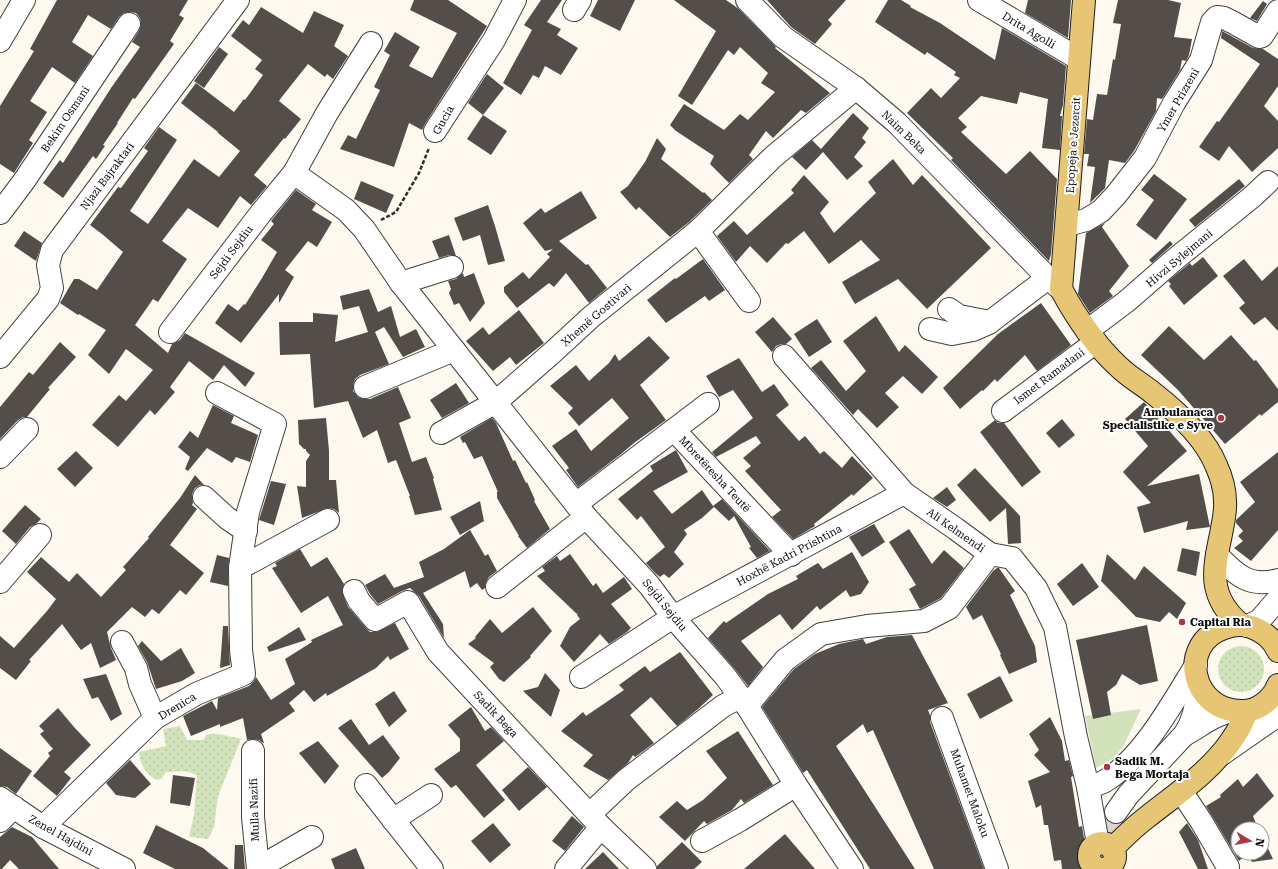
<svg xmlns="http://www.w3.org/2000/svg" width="1278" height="869" font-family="'Roboto Serif',serif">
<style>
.grass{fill:url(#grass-dots)}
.park{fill:#d2e3bc}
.building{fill:#544e4a}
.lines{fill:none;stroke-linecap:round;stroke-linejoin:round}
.minor-tunnel{stroke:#d9d6cd;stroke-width:22;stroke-dasharray:22 11;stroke-linecap:butt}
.minor-casing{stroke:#404040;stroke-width:24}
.major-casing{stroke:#1e1e1e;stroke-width:24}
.path{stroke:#2f2f2f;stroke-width:2.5;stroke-dasharray:4 2;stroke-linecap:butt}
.minor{stroke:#fff;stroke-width:22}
.major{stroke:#e6c575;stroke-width:22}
.poi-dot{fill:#aa3743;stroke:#fff;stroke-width:1.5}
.labels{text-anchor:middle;stroke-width:4;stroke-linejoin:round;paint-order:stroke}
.street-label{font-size:11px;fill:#0d0d0d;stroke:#fff}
.poi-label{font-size:11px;font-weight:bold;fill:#0d0d0d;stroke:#fff;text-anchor:start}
</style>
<defs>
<pattern id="grass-dots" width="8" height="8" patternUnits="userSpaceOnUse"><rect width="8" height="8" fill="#d2e3bc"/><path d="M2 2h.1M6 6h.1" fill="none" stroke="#b3c2a0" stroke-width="1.8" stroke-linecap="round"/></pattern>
</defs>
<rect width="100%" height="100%" fill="#fdf9ef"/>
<g class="grass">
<circle cx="1241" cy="669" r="23"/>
<path d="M180,726L187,740H203L207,734H219L241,739L218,796L214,827L208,839L189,837L194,815L197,775L185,771L166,772L161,779L157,780C146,775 140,764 139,752L166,746L163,729Z"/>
</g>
<path class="park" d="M1141,709L1123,747L1112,759L1096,768L1085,716Z"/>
<g class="building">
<path d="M57,0H188L179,15L184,18L170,41L174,44L135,99L133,98L117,123H118L103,145L105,146L96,159L93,156L63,198L43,183L60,160L63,163L111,88L140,47L132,42L139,31L141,24L140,18L136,13L130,12L124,13L119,17L111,29L88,15L72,42L93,56L75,83L52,67L30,101L47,112L29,140L33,143L14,173L0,164V106L34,51L30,49Z"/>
<path d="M414,0H448L487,26L425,124L422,130L409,123L394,167L340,149L348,135L356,139L380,90L374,87L390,55L384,51L395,32L420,47L409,66L432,78L457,33L410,10Z"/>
<path d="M541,0H562L547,22L561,29L557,35L578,48L561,75L545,66L539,78L533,75L521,95L503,83L532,30L524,25Z"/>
<path d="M598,0H635L620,31L590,16Z"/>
<path d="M674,0H726L739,9L776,47L775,48L830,93L806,113L801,110L773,138L766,131L749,155L753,159L729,183L710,164L714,156L676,131L670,125L684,104L724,130L740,114L748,120L775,92L761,83L768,73L740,47L734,55L728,50L692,105L678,96L716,31Z"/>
<path d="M767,0H846L828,20L832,24L815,44L791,27Z"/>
<path d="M888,0H901L911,6L910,7L940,23L995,60L1002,28L1066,66L1063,105L1060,116H1062L1060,150L1042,148L1048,99L1020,92L1017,104L981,96L958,118L967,127L961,132L1006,174L1030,151L1057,179L1051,254L1049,261L951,160L953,158L907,113L931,88L941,98L960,78L954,75L956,72L927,52L925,55L875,22Z"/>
<path d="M1028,0H1071L1068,38L1025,13Z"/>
<path d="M1118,0H1168L1181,3L1174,37L1192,39L1189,55L1186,61L1182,60L1180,70L1162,99L1157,98L1156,111L1134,151L1125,163L1109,160L1105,188L1090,203L1095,167L1087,166L1089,154H1084L1087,119L1093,120L1097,94L1107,95L1113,59L1115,60L1121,24L1113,23Z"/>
<path d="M1263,1L1267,4L1257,21L1250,18Z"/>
<path d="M261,7L303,33L314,11L344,25L334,46L348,56L333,79L327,74L325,77L308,64L281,98L279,101L301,119L285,139L284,138L254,175L267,186L251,205L240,196L218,228L188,208L175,224L162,241L187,259L158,302L153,299L135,325L168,353L172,344L180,340L185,333L255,373L245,387L224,365L213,380L189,361L170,387L175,392L155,415L150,410L118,447L92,425L119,395L126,401L153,370L126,349L109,374L88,355L106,330L79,314L78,315L60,303L74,279H79L97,290L123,252L102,234L90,225L118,187L121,188L148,151L144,148L159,127L177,140L130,211L148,224L194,159L219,177L240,151L218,133V132L181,103L196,83L234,112L244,99L245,100L263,75L255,69L262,60L231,36L243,20L249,25Z"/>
<path d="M1222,31L1253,48L1263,49L1278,59V86L1264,106L1278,121V148L1252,172L1229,146L1219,161L1199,147L1217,121L1219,122L1260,64L1221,38Z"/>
<path d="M219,47L228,54L204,88L194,81Z"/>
<path d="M487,74L504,88L483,115L468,103Z"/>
<path d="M853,113L869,128L862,138L866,142L854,157L863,166L847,180L823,152L806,170L792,157L812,140L821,149Z"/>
<path d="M483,115L507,131L491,155L467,139Z"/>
<path d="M657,138L666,149L661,159L703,193L704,192L712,200L688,223L670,237L639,207L636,210L620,192L628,186L645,162Z"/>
<path d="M893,159L913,185L922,175L991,248L927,309L898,279L855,304L842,282L880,260L861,240L829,264L804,231L788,244L786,243L767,263L750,246L736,262L717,236L734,221L747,235L794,193L791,190L804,175L829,202L820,213L834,233L876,193L868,182Z"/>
<path d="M1154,174L1187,199L1156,240L1136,225L1154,200L1141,190Z"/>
<path d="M1239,179L1245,186L1195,227L1189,220Z"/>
<path d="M361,181L394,195L386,213L354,199Z"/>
<path d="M296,190L316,204L312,210L332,222L317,247L308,241L285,270L294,277L279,303V294L241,343L215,323L228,304L238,311L244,304L245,305L262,278L277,252L261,240L274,224L271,221Z"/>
<path d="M581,191L597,218L559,241L586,265L588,264L607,288L589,303L566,273L554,287L549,283L517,308L504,292V287L523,272L529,279L550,257L547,254L553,249L545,251L523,223L541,208L545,213Z"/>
<path d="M488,205L495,226L505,261L488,265L480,235L463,241L454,218Z"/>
<path d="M1105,223L1102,227L1129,266L1109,291L1113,296L1090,313L1078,294L1086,233Z"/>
<path d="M24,231L42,243L36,261L14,246Z"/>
<path d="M449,235L456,256L449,255L439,258L432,241Z"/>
<path d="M1170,241L1173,244L1152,263L1149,260Z"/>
<path d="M1203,257L1218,276L1184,305L1169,286L1171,284L1168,281L1190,263L1192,266Z"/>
<path d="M703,259L725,290L709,301L705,296L666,323L647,300L675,278L676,279Z"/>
<path d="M1244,259L1262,281L1278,266V331L1265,317L1254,325L1239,308L1245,303L1223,276Z"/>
<path d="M463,273L464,277L474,273L485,303L470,322L459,303L454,305L449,293L451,289L448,281L456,279Z"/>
<path d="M369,289L378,312L391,306L400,337L416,329L425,347L403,357L384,327L375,332L389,364L360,375L355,379L353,385V391L358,397L364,399H370L398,387L411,418L399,423L412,462L426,457L434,478L433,479L442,510L415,515L409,496H410L396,460L388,463L377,430L363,438L348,401L314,408L310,354L280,355L279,322H313V313L338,315L335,342L368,332L359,306L343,310L340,296Z"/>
<path d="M1041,303L1071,345L1037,371L1025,355L997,382L995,379L983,391L982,390L960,409L943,388L998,334Z"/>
<path d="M519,310L544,343L516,365L510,357L493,371L466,341L483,327L489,335Z"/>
<path d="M876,316L899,352L905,345L938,377L922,394L903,376L885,393L899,407L877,428L858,409L853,415L811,368L821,360L846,391L866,371L843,341Z"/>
<path d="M773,317L792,339L786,344H781L776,346L772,352L755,332Z"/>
<path d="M817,319L832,342L809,357L794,334Z"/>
<path d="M1169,326L1204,360L1231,335L1254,361L1256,360L1278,389V402L1261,416L1260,414L1225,444L1178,390L1141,355Z"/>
<path d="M649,336L670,358L640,385L666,420L634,443L621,454L578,487L566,470L569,468L552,446L576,429L591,451L629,418L612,398L579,426L568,413L573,408L550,386L576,365L589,381L609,363L615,354L619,361Z"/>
<path d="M60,342L76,357L48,388L50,389L27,417H23L18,420L0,439V407L29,372L33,375Z"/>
<path d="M739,358L762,392L774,384L789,405L776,415L799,441L805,436L820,454L824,451L842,468L852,456L873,478L853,496L852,494L814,524L815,526L793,539L772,517L781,510L745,471L751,466L743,458L761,443L756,436L716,457L712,452L753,418L733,390L719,397L706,376Z"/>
<path d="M456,383L469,403L442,418L430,400Z"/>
<path d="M1144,402L1187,451L1147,486L1199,474L1210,527L1186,530L1188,521L1144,533L1137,507L1151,503L1123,472L1148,446L1125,419Z"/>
<path d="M213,405L234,416L231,423L258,435L250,462L236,457L232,463L207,448L188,471L185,469L190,457L178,447L190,431L198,438Z"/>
<path d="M326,418L329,451V480H336L339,513L334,509L328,508L302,518L297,486L306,487V461L310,455L306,451V449H304L299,444L298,420Z"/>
<path d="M492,418L496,423L513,461L515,460L526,483L527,482L535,500L534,501L550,529L527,548L518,536H519L497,498V492H498L482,456L474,459L465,442L463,443L460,437Z"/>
<path d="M1062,419L1075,435L1059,448L1046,433Z"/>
<path d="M995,420L998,423H1004L1041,472L1022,487L980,432Z"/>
<path d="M676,450L688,472L653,491L672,514L702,490L713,506L722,499L770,551L757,558L749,548L751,547L734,516L729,521L714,507L702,518L684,530L687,534L674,552L684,564L669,578L664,574L660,577L655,573L646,563L665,547L641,516L637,520L618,499L653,471L650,466Z"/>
<path d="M76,451L93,468L75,487L57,469Z"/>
<path d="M1278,452V530L1251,561L1234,548L1243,541L1238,536L1243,531L1236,523V520L1255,502L1240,482Z"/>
<path d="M975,468L1020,516L1021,543L1008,544L1006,508L990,522L957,485Z"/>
<path d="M195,475L204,485H200L195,488L192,494L193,503L192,505L197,509L170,545L204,573L186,595L180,590L159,614L152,609L145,617L132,607L107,632L111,648L116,660L100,668L91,643L81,650L62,624L29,660L31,661L16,680L0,668V636L14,648L47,611L56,599L27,572L41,557L69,582L77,573L101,597L126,570L123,567L149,538L148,537L180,498Z"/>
<path d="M271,481L286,484L274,525L259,520Z"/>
<path d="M947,487L956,500L947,507L933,498Z"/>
<path d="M480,501L484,521L460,535L450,517Z"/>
<path d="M25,505L41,519L37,523L30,527L16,544L2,531Z"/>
<path d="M874,524L885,542L862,557L849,537Z"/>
<path d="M909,529L932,564L944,550L964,568L941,598L920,609L909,589L916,585L889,542Z"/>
<path d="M470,530L485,556L488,554L497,571L489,577L486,582L485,588L482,590L477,583L470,588L465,571L423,593L443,624L444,638L419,596L410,588L402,591L378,604L370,594L365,585L385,574L394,588L424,577L419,562L444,549Z"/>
<path d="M1182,548L1200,552L1196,576L1177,571Z"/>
<path d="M300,549L311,567L327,557L344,584L342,591L348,607L366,628L370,632H376L395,623L409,649L390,660L388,656L376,668L327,696L326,693L314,702L304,690L289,703L295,711L261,734L264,743H263L259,740L253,739L247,740L243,718L220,727V724L191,736L183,716L212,701L217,710L218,698L249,686L254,681L256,677L271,700L295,684L285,659L312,642L311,640L343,625L328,596L301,613L272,568L277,566L275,563Z"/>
<path d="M852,552L869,582L861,594L850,597L846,590L820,610L817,606L792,630L780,614L741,641L763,667L748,686L734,668L708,638L724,621L726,623L768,594L798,579L796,576L818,563L823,569Z"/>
<path d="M570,554L593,586L596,583L603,593L624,577L632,589L611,604L631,628L627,632L609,644L600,634L574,662L560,646L570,627L580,619L577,615L578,613L577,614L537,576L545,571L542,567L557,556L560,561Z"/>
<path d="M1107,554L1135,580L1144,566L1186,603L1177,619L1169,612L1160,622L1136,617L1101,581Z"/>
<path d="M217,555L229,558L228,586L210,582Z"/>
<path d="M1082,563L1099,587L1073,606L1057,584Z"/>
<path d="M997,568H999L1015,591L1010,595L1035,646L1037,662L1009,674L1000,655L1001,654L982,615L973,620L966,607L993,571Z"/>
<path d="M533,607L552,631L530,656L531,657L504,682L499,679L490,667L494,663L468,644L476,638L475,637L490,619L502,633Z"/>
<path d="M1147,625L1158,681L1140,685L1122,674L1116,685L1107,692L1111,715L1093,719L1076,640Z"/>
<path d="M223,626H228L230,665L220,668Z"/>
<path d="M299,627L306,640L269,652L267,647Z"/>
<path d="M912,635L948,703L928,710L930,715V722L984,869H934L873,730L867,733L863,724L836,746L915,869H870L807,770L803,773L762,707L794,669L815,654L839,644L863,639L866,644L887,637Z"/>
<path d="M142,641L161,661L181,648L195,673L182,681L156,689L147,662L138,646Z"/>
<path d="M680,652L713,695L698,709L677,726L651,697L630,715L654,743L635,757L633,755L628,763L608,780L583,766L593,755L561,731L583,712L586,716L624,690L619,685L645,666L650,672Z"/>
<path d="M545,673L560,690L551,717L523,691L538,687Z"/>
<path d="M106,674L122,714L111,721L98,697L92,699L83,679Z"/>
<path d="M1000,676L1013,701L980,719L967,694Z"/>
<path d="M394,691L407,711L389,727L375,704Z"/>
<path d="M471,707L485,731L491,727L504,741L476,765L505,800L484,818L456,785L451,788L434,769L460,751V739L448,725Z"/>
<path d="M58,708L74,727L91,745L64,772L71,778L57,796L33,776L50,756L48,753L53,749L40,734L44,731L39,726Z"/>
<path d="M1050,717L1062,741L1065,761L1069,760L1073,776L1071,777L1079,827L1082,826L1085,844L1086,858L1081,865V869H1062L1061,860L1054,861L1048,825H1044L1041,805L1036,808L1028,781L1050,772L1034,755L1039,750L1029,734Z"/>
<path d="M351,719L369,745L383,735L400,758L389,772L382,778L338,728Z"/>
<path d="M738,731L773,785L744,803L741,799L732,810L707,824L704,821L685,841L659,817L677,801L687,810L703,800L727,778L706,751Z"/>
<path d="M318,741L339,766L325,784L299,753Z"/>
<path d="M0,748L32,771L16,794L7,787L0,786Z"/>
<path d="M130,760L151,784L135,798L116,795L106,783Z"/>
<path d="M528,767L547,787L519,811L502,790Z"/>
<path d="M1257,773L1274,796L1253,816L1258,829H1238V853H1262V836L1273,859L1252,862L1247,854L1239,861L1206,806L1221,797L1220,795L1238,779L1243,787Z"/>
<path d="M173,775L195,778L190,806L170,803Z"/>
<path d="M572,816L584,827L565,851L552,841Z"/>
<path d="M493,823L511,845L490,863L471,841Z"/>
<path d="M1187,823L1198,840L1208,869H1198L1179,832Z"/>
<path d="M156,825L203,848L229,869H175L143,853Z"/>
<path d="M12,827L32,837L59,869H19L10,860L2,869H0V837Z"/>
<path d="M785,834L815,869H744Z"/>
<path d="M682,842L702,862L694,869H657V866Z"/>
<path d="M235,845H243L245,869H234Z"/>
<path d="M356,848L365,869H335L331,859Z"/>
<path d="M603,852L619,869H585Z"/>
</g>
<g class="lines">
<path class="minor-tunnel" d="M1099,869L1106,841L1116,812"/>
<g class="minor-casing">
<g id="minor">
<path d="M747,0L783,37L856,88L897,123L1048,278L1061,289"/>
<path d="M979,0L1079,59"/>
<path d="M574,10L580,0"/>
<path d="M0,41L24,0"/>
<path d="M435,131L494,40L515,0"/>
<path d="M294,173L346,210L364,229L401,283L586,517L649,585L673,617L725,676L747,706L796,785L852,869"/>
<path d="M0,213L24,181L129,24"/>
<path d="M1067,225L1086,220L1101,211L1116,195L1145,158L1174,103L1201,60L1212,22L1217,17L1224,18L1234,23L1259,37L1262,36L1278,11"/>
<path d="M698,231L749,301"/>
<path d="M401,283L452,267"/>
<path d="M949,309L959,316L990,322L1048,278"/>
<path d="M930,329L952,334L973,330L989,323"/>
<path d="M1087,331L1127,301L1174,260L1252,197L1268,182"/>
<path d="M170,332L261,213L294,173L327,113L371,43"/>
<path d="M784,356L904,493L956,529L990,554L1012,558L1036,588L1055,627L1076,737L1088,787L1098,844"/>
<path d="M0,357L48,299L52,288L48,265L52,250L238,0"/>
<path d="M365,387L454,350"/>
<path d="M1003,411L1096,342"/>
<path d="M674,430L791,555"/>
<path d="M441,433L496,402L553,352L591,317L698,231L773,157L856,88"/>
<path d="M0,457L27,429"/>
<path d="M204,497L227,518L246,531"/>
<path d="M576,504L708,404"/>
<path d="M1217,555C1235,574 1249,588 1278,580"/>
<path d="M240,568L328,520"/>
<path d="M0,582L40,535"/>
<path d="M497,587L586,517"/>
<path d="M354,591L359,601L375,620L408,602L438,652L601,827L645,869"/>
<path d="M1247,626L1259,621L1278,599"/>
<path d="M122,642L136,668L140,684L155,718"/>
<path d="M581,677L673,617L904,493"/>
<path d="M747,706L785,660L821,634L867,626L924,621L949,608L990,554"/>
<path d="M942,718L997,869"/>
<path d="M1184,735C1201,726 1213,715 1232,711"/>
<path d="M253,751V817L258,869"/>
<path d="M1222,754L1278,715"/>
<path d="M366,785L432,869"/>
<path d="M1088,787C1094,785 1100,784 1105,781C1143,758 1173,702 1196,665"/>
<path d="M1181,791L1201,821L1228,867"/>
<path d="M0,798L43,827L124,869"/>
<path d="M1116,812L1128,795L1184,735C1195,719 1198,700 1197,681"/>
<path d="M590,814L626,780L723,706L740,697"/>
<path d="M393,820L431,795"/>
<path d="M0,821L14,807"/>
<path d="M43,827L155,718L196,694L244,674L241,650L240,568L248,512L275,424L217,393"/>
<path d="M702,841L740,820L796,785"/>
<path d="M259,869L265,864L312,837"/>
<path d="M566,869L601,827"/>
<path d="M1093,869L1095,867"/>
</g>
</g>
<g class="major-casing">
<g id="major">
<path d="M1084,0L1061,289C1076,317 1095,345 1119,367C1129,377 1142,384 1153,393C1176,411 1205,438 1216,465C1221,476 1225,489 1225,501C1226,511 1223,523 1221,534C1213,572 1208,597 1241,625"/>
<path d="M1278,651C1273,639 1263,631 1251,627C1243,624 1233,625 1224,628C1177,644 1191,712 1243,711C1258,711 1273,699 1278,685"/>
<circle cx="1102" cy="856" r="13"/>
<path d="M1112,849C1123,838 1134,827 1146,818C1176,794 1209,773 1231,741C1238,731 1244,722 1246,711"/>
</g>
</g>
<path class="path" d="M381,220L396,212L419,173L429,148"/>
<use href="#minor" class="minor"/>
<use href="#major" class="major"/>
</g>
<g class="poi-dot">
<circle cx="1221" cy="418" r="4"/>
<circle cx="1182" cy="622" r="4"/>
<circle cx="1107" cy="767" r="4"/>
</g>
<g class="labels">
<g class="street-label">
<text transform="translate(1029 30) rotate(31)" y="4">Drita Agolli</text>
<text transform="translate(1178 100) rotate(-60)" y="4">Ymer Prizreni</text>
<text transform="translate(65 119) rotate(-56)" y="4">Bekim Osmani</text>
<text transform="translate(443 120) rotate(-60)" y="4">Gucia</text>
<text transform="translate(904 132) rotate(44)" y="4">Naim Beka</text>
<text transform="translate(1073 145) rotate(-86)" y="4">Epopeja e Jezercit</text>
<text transform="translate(107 176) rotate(-53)" y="4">Njazi Bajraktari</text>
<text transform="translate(231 252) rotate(-53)" y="4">Sejdi Sejdiu</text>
<text transform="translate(1179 258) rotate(-40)" y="4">Hivzi Sylejmani</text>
<text transform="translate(596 315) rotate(-41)" y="4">Xhemë Gostivari</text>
<text transform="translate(1049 376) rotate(-37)" y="4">Ismet Ramadani</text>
<text transform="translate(715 474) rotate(47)" y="4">Mbretëresha Teutë</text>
<text transform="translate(956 530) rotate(35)" y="4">Ali Kelmendi</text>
<text transform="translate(789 555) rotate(-28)" y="4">Hoxhë Kadri Prishtina</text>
<text transform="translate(665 605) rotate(51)" y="4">Sejdi Sejdiu</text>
<text transform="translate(177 706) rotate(-31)" y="4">Drenica</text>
<text transform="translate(496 714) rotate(47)" y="4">Sadik Bega</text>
<text transform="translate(970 793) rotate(70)" y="4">Muhamet Maloku</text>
<text transform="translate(254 810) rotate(-92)" y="4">Mulla Nazifi</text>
<text transform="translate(61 835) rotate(29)" y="4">Zenel Hajdini</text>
</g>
<g class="poi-label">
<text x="1213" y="416" text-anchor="end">Ambulanaca<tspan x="1213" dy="13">Specialistike e Syve</tspan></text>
<text x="1190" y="626">Capital Ria</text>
<text x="1115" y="765">Sadik M.<tspan x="1115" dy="13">Bega Mortaja</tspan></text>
</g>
</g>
<g transform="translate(1250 841) rotate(100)"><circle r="19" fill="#ffffff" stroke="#9e9e9e"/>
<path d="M0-3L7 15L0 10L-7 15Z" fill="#aa3743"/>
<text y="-6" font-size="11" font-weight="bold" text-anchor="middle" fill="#0d0d0d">N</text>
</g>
</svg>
